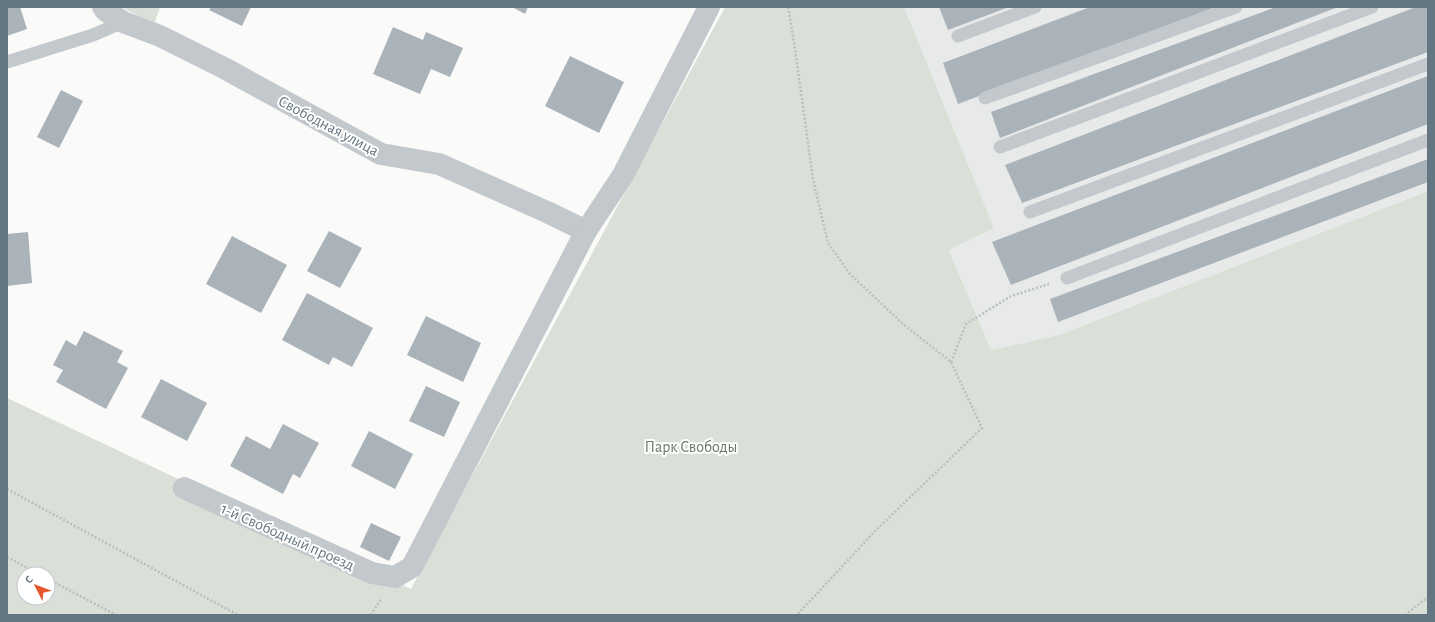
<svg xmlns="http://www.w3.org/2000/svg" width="1435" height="622" font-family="'Alegreya Sans',sans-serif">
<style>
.built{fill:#e8e9e9}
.green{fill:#dadfd7;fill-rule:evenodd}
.building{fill:#aab3b9}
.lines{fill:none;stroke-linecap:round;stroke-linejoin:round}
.path{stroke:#bbbfc2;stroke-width:2.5;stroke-dasharray:2 2;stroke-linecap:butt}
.service{stroke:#c3c8cc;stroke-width:13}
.minor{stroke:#c3c8cc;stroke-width:22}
.labels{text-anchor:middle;stroke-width:4;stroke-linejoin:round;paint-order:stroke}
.street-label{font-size:16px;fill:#657683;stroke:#fff}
.park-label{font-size:16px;fill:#687a64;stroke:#fff}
</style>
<rect width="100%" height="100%" fill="#fafaf8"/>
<path class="built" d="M904,7H1428V191L1059,335L991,350L949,250L994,228Z"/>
<g class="green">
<path d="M122,7H160L154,25Z"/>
<path d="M725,7H904L994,228L949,250L991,350L1059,335L1428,191V615H7V398L411,589ZM24,574H48V598H24Z"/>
</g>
<g class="building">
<path d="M7,7H20L27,29L7,36Z"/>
<path d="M211,7H251L242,26L209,10Z"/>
<path d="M512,7H528L525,14Z"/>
<path d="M939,7H1009L948,30Z"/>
<path d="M1090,7H1216L958,104L943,63Z"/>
<path d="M1276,7H1338L1000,138L991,112Z"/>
<path d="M1416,7H1428V52L1022,203L1005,165Z"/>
<path d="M393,27L423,40L426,32L463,48L450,77L431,69L420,94L373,74Z"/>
<path d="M570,56L624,82L599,133L545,106Z"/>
<path d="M1428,76V124L1011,285L992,242Z"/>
<path d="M61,90L83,101L59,148L37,137Z"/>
<path d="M1428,159V182L1058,322L1050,299Z"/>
<path d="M329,231L362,248L340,288L307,271Z"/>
<path d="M28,232L32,283L7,286V234Z"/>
<path d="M232,236L287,265L261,313L206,284Z"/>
<path d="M307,293L373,328L352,367L333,357L329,365L282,340Z"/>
<path d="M426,316L481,343L463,382L407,355Z"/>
<path d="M84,331L123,351L117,362L128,368L106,409L56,382L63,370L53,365L66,340L76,346Z"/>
<path d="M161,379L207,403L187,441L141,417Z"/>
<path d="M426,386L460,402L444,437L409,421Z"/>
<path d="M283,424L319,443L300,478L293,474L283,494L230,466L246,436L270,449Z"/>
<path d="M369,431L413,454L395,489L351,466Z"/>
<path d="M371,523L401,537L389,561L360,547Z"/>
</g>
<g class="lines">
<g class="path">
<path d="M788,7L795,49L813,179L828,243L850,274L904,325L951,362L982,428L876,530L797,615"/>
<path d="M951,362L966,324L1011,296L1049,284"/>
<path d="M7,489L238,615"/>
<path d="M7,557L39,574"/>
<path d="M48,579L116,615"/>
<path d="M371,615L381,599"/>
<path d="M1405,615L1428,597"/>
</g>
<g class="service">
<path d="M958,36L1035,7"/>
<path d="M7,62L93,35L123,22"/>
<path d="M985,98L1236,7"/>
<path d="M1000,147L1372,7"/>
<path d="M1030,212L1428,64"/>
<path d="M1067,278L1428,140"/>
</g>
<g class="minor">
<path d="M103,7L105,10L123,22L160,36L224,68L381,154L439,164L547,212L586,231"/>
<path d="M184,488L372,573L395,577L412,567L586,231L623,175L709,7"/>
</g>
</g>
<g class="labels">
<g class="street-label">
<text transform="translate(329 125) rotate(28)" y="6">Свободная улица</text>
<text transform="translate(288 536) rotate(24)" y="6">1-й Свободный проезд</text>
</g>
<g class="park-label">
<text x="691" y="452">Парк Свободы</text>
</g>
</g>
<rect width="1435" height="622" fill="none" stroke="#657683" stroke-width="16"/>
<g transform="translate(36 586) rotate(312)"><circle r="19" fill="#ffffff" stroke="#c1c8cd"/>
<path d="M0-3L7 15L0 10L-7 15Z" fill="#e4572e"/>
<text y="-6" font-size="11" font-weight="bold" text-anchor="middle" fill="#657683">С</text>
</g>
</svg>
